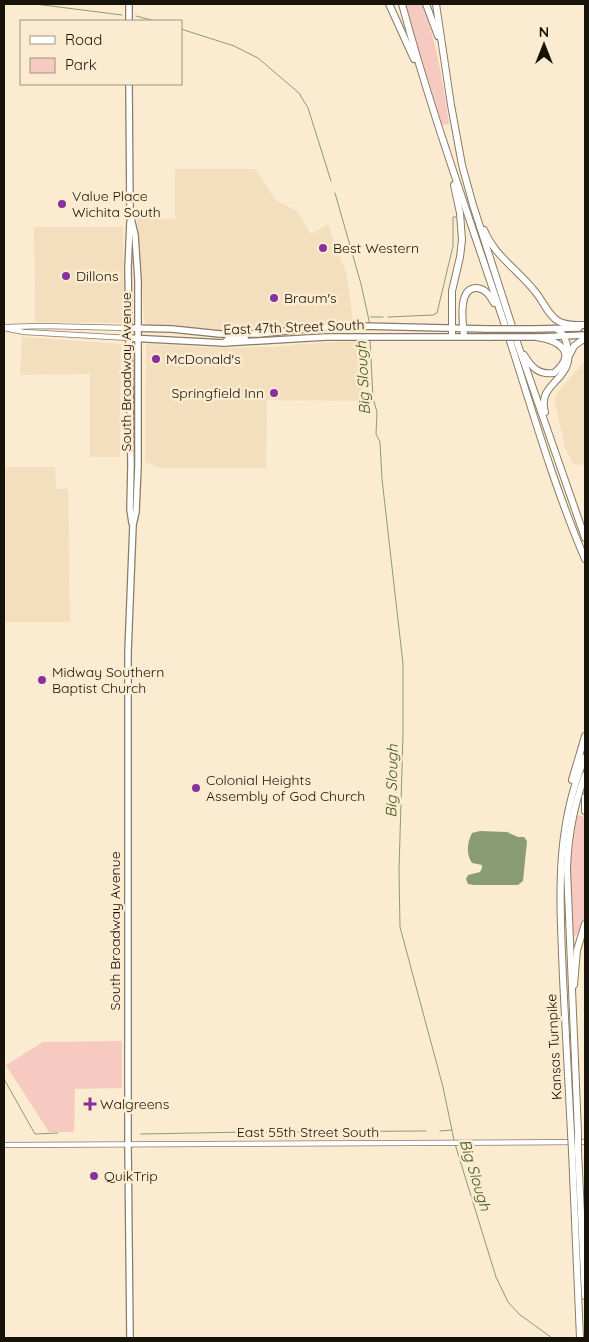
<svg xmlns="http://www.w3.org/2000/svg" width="589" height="1342" font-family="Quicksand,sans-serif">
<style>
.built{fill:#f3dfbe}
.green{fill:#f6cac0}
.water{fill:#8a9c75}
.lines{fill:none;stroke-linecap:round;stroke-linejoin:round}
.stream{stroke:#8a9c75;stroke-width:1}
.minor-casing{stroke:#8a7b64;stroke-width:6}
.major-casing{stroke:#8a7b64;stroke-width:8}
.highway-casing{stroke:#8a7b64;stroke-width:8}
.minor{stroke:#fff;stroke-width:4.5}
.major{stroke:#fff;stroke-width:5.5}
.highway{stroke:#fff;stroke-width:6}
.major-bridge-casing{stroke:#8a7b64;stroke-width:8;stroke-linecap:butt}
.highway-bridge-casing{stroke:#8a7b64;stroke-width:8;stroke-linecap:butt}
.major-bridge{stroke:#fff;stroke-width:5.5}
.highway-bridge{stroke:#fff;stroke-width:6}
.poi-dot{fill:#8a309c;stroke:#fbebd0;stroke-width:2}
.labels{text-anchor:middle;stroke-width:5;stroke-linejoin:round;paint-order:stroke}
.poi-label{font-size:14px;fill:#181309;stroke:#fbebd0;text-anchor:start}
.street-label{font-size:14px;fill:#181309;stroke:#fbebd0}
.water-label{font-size:15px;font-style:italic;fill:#3f571c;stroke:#fbebd0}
</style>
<rect width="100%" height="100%" fill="#fbebd0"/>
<g class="built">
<path d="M175,169H255L277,201L297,211L311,234L328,224L347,276L353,321L313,322L291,326L236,330H203L145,324L144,318L137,218L175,219Z"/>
<path d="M34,227H123L124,323L35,322Z"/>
<path d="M22,337L121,344L120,457H90V374L20,375Z"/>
<path d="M358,341L363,401L267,400L266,468H160L145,462L146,344L217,348L273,347L303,344Z"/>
<path d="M585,361V465L573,464L565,447L554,398L563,386Z"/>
<path d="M4,467H55L56,489H68L70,622H4Z"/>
</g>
<g class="green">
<path d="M405,4H422C437,43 443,83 449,124L446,125L442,124Z"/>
<path d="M577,815L583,816L585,824V915L577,935L574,936L572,934L570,868Z"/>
<path d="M122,1041V1088L75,1089L74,1132H49L6,1065L43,1042Z"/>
</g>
<path class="water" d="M480,831L507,832L518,837H524L527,841L523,881L518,885H474L468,884L466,879L468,875L480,872L482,868V865L472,863C466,854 467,843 472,833Z"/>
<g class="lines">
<g class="stream">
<path d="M35,4L122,15"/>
<path d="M136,16L155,21"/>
<path d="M181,29L234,46L258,58L299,93L308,108L331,181"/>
<path d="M335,193L361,284L370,325"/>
<path d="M371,317H383"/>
<path d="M388,317L433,315L437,313L453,246V217H456"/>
<path d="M370,339L373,398L377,412L376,434L380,442L382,479L403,664V734L399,870L400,927L443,1087L454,1140"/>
<path d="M4,1079L35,1134L58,1133"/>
<path d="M440,1131L452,1130"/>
<path d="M260,1132L426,1131"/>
<path d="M141,1134L249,1132"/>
<path d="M455,1144L496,1277L508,1302L519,1314L552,1338"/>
</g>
<g class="minor-casing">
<g id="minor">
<path d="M6,327L42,326L129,328"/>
<path d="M4,328L24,332L129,338"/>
<path d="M4,1145L585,1142"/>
</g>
</g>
<g class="major-casing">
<g id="major">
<path d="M129,4V21"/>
<path d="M129,84L130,214L135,235L138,280V466L136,512L133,525L128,652V1145L130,1338"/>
<path d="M130,222L128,268L131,466L130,509L132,523"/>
<path d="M129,328L172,329L220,334H259L323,327L361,326L487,329"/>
<path d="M534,329L579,328"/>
<path d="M540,337L585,335"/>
<path d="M129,338L224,343L326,337H490"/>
<path d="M224,343L229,338H245"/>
</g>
</g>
<g class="highway-casing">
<g id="highway">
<path d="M389,4L414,59"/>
<path d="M402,4C433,119 474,230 511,344C534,416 555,489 585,559"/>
<path d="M426,4L438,36"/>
<path d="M436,4L451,105L462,165L473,205L518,345L585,538"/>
<path d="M484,230C495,257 520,271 537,294C544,303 548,315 558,321C566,326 576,325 585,325"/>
<path d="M452,336V291L460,257L462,240L460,213L454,185"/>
<path d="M464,336C463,324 457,287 477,288C486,289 490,296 494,303"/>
<path d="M570,354L574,346L585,338"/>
<path d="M524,355C532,368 539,375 554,373C579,352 558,340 536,337"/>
<path d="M545,412C536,381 577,381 567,345C565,337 563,333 557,329"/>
<path d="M572,780L585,736"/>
<path d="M585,797V811"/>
<path d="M574,985L577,950L585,924"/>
<path d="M571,1133C568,1082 566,1030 563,978C560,899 554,832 585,757"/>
<path d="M578,1133L567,869C568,837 574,805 585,775"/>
<path d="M572,1151L580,1338"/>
<path d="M578,1151L585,1296"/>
</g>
</g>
<use href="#minor" class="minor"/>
<use href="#major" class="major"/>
<use href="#highway" class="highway"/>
<g class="major-bridge-casing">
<g id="major-bridge">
<path d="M487,329H534"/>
<path d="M490,337H536"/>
</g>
</g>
<g class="highway-bridge-casing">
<g id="highway-bridge">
<path d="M571,1133L572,1151"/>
<path d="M578,1133V1151"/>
</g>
</g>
<use href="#major-bridge" class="major-bridge"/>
<use href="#highway-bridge" class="highway-bridge"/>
</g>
<g class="poi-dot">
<circle cx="62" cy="204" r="5"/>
<circle cx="323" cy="248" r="5"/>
<circle cx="66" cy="276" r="5"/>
<circle cx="274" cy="298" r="5"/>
<circle cx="156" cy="359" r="5"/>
<circle cx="274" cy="393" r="5"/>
<circle cx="42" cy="680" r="5"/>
<circle cx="196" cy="788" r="5"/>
<path d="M87.5 1096.5h5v5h5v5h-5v5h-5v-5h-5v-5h5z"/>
<circle cx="94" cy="1176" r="5"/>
</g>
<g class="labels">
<g class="poi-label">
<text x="72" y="201">Value Place<tspan x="72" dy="16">Wichita South</tspan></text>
<text x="333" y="253">Best Western</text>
<text x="76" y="281">Dillons</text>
<text x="284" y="303">Braum's</text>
<text x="166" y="364">McDonald's</text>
<text x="264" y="398" text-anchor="end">Springfield Inn</text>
<text x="52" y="677">Midway Southern<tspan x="52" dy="16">Baptist Church</tspan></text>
<text x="206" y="785">Colonial Heights<tspan x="206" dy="16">Assembly of God Church</tspan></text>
<text x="100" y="1109">Walgreens</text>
<text x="104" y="1181">QuikTrip</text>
</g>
<g class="street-label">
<text transform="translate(294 327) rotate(-2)" y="5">East 47th Street South</text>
<text transform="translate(126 372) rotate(-90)" y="5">South Broadway Avenue</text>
<text transform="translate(115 931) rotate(-90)" y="5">South Broadway Avenue</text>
<text transform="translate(554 1047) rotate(-93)" y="5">Kansas Turnpike</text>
<text x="308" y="1137">East 55th Street South</text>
</g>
<g class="water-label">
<text transform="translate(363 378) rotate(-93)" y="5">Big Slough</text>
<text transform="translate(392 781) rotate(-89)" y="5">Big Slough</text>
<text transform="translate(475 1175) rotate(73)" y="5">Big Slough</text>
</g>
</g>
<rect width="589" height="1342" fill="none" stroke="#181309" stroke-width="10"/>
<rect x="20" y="20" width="162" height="65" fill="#fbebd0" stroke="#a09580"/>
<rect x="30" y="36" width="25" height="8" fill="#ffffff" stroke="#a09580"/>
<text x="65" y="45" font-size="15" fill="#181309">Road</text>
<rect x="30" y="58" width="25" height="15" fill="#f6cac0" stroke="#a09580"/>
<text x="65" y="70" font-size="15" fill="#181309">Park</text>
<g transform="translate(544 45)" stroke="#fbebd0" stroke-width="4" paint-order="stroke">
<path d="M0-4L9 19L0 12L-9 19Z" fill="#181309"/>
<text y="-8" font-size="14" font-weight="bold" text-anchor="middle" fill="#181309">N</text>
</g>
</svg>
